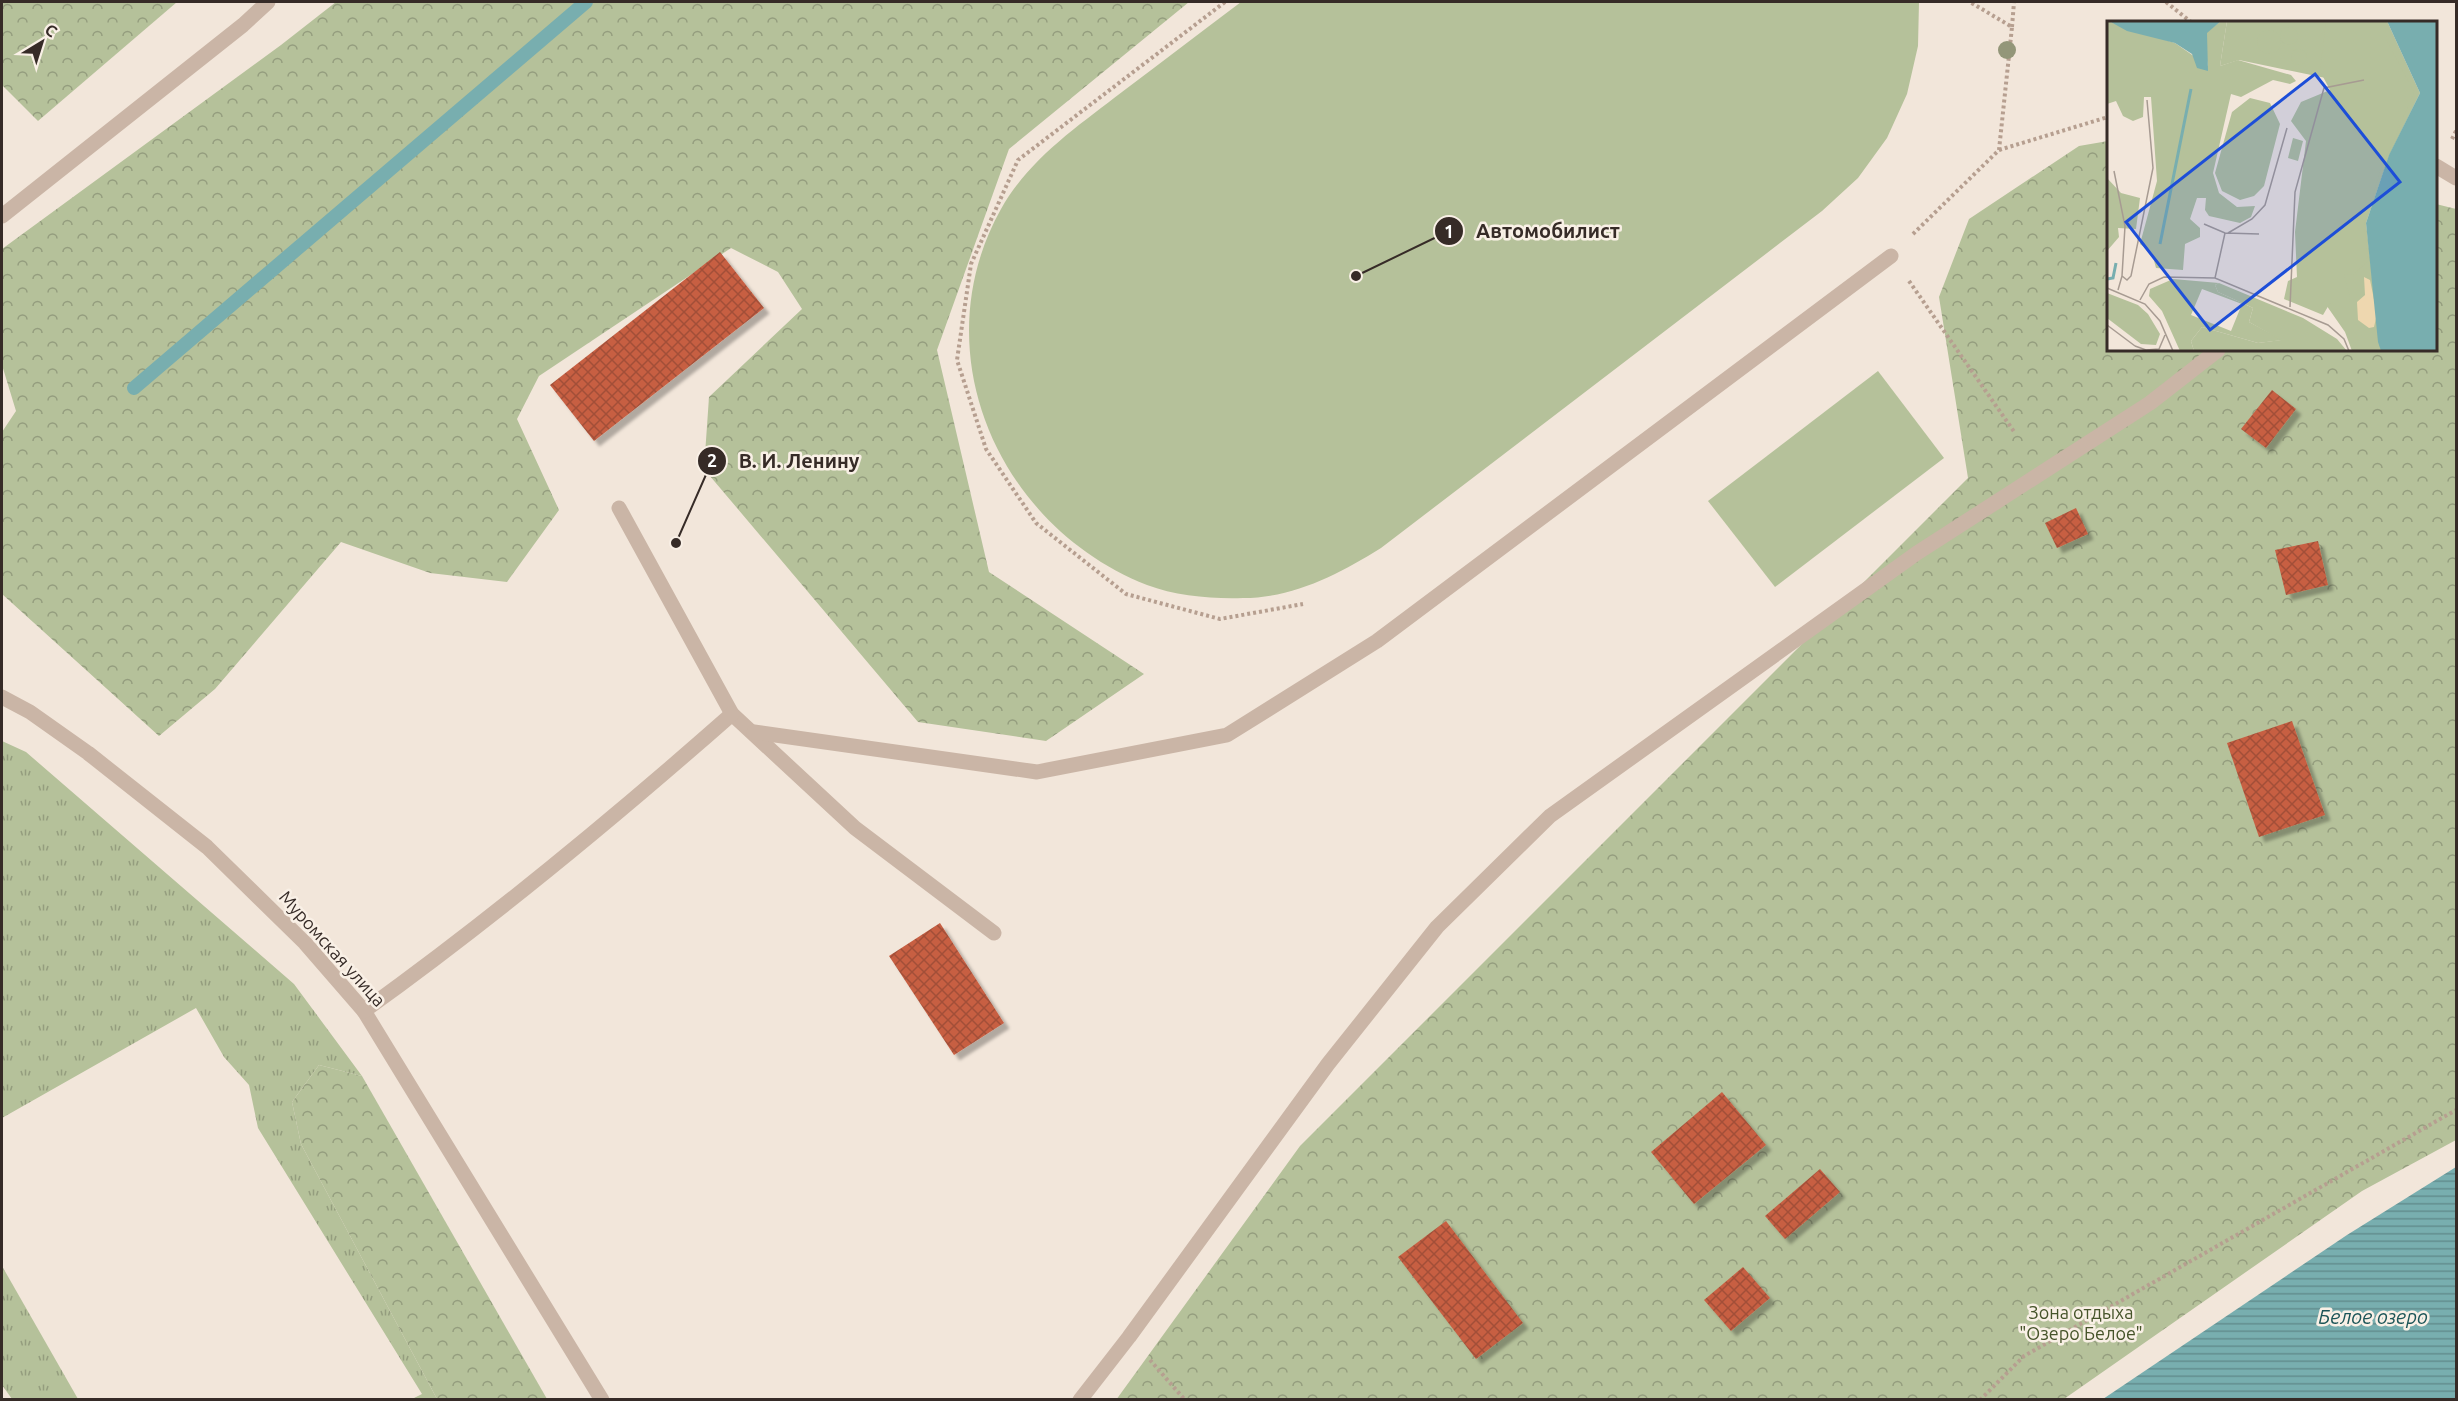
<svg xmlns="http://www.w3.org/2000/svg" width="2458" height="1401" font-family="Ubuntu,sans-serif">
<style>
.grass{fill:url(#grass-tufts)}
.forest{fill:url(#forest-crowns)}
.garden{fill:#b5c19a}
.water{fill:url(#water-rules)}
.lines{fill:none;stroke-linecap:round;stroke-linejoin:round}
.stream{stroke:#78aeaf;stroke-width:14}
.building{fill:url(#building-cross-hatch);filter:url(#shadow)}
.path{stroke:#b69f90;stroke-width:4;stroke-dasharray:3 3;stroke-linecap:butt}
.minor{stroke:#cab5a6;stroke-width:15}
.tree{fill:#939679}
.labels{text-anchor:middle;stroke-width:5;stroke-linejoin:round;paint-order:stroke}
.street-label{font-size:18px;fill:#362b27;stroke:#f9f0e6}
.park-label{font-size:18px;fill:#46542a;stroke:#f9f0e6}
.water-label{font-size:20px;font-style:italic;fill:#1c5558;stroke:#f9f0e6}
.inset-river{fill:none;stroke:#78aeaf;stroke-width:3}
.inset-road{fill:none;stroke:#a79b92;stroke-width:1.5}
.view{fill:#1d4ed8;fill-opacity:0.15;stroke:#1d4ed8;stroke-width:3}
.inset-edge{fill:none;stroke:#362b27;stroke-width:3}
.leader{fill:none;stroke:#362b27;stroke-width:2}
.callout-dot{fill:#362b27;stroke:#f9f0e6;stroke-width:2}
.mark-label{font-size:18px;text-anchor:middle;font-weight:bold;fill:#fff}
.callout-label{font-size:20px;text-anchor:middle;font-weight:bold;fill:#362b27;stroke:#f9f0e6;stroke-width:5;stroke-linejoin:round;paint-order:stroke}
</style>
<defs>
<pattern id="grass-tufts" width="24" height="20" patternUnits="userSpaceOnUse" patternTransform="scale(1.5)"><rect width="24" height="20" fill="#b5c19a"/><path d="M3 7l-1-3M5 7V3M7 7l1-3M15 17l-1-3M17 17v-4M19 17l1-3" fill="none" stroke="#949d7e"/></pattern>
<pattern id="forest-crowns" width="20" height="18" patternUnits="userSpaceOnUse" patternTransform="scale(1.5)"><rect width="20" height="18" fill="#b5c19a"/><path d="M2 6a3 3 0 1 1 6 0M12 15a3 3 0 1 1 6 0" fill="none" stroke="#949d7e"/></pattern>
<pattern id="water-rules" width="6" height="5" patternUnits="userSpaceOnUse" patternTransform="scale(1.5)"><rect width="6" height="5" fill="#78aeaf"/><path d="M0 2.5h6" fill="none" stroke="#638e8e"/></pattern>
<pattern id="building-cross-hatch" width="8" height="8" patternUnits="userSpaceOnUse" patternTransform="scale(1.5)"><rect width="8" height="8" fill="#c75f42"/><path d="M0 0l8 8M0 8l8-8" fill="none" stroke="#a24f37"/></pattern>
<filter id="shadow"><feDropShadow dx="5.5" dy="5.5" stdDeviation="1.5" flood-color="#0004"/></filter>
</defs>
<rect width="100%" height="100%" fill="#f2e6da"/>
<g class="grass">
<path d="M2,741L26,752L294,984L362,1076L319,1065L292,1102L301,1144L437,1399H412L422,1394L258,1128L249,1085L224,1057L196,1008L2,1118Z"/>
<path d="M2,1266L78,1399H12L2,1385Z"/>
</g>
<g class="forest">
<path d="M2,2H177L38,121L2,85Z"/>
<path d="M336,2H1189L1009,149L937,350L989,572L1144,674L1046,741L918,722L704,469L709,397L802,309L778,272L731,248L539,376L517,419L559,510L507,582L430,573L341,542L215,689L159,736L2,594V432L16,411L2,365V249L281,45Z"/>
<path d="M2108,141V350H2436V204L2456,209V1140L2362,1191L2064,1399L1116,1400L1300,1146L1968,478L1939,297L1969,219L2079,146Z"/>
<path d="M319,1065L362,1076L547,1399H437L301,1144L292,1102Z"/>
</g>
<g class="garden">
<path d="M1241,2H1919L1918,46L1907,94L1887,138L1858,178L1822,211L1381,548C1339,574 1294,598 1243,598C1212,599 1176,596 1147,585C999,527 921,352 1001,209C1029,159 1078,126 1122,92C1162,62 1201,32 1241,2Z"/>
<path d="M1878,371L1944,458L1775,587L1708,501Z"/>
</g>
<path class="water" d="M2456,1167V1399H2103L2347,1235Z"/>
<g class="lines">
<path class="stream" d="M134,388L586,2"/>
</g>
<g class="building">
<path d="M720,252L764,308L594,441L550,385Z"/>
<path d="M2272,390L2296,409L2266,448L2241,429Z"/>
<path d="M2076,508L2088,534L2057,548L2045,523Z"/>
<path d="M2318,541L2328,585L2286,595L2275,550Z"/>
<path d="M2292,721L2325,815L2259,837L2227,743Z"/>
<path d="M940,923L1004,1023L954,1055L889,956Z"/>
<path d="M1722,1092L1766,1145L1694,1204L1651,1152Z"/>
<path d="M1820,1169L1840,1192L1785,1239L1765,1216Z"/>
<path d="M1446,1221L1523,1323L1476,1359L1398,1257Z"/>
<path d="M1743,1267L1770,1298L1731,1331L1704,1300Z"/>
</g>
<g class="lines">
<g class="path">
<path d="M1225,2L1018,160L971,264L957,360L986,449L1036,523L1126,594L1220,619L1303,604"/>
<path d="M2166,2L2191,22"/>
<path d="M2012,27L2014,2"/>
<path d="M2452,139L2456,131"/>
<path d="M1999,150L2108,117"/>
<path d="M1913,234L1999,150L2012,27L1970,2"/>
<path d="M1909,281L2015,433"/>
<path d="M1150,1360L1185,1400"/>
<path d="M1980,1400L2024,1356L2456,1110"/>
</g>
<g class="minor">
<path d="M2436,166L2456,178"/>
<path d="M2,216L243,25L268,2"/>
<path d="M619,508L732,714L855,828L994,933"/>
<path d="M2,697L30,712L88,753L207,847L305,943L364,1011L602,1400"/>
<path d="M754,732L1037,772L1227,735L1377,641L1891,256"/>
<path d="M364,1011C492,919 614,818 732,714"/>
<path d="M1080,1400L1129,1337L1328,1064L1437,927L1550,816L1917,553L2150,403L2218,350"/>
</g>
</g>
<circle class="tree" cx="2007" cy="50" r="9"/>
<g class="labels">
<g class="street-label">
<text transform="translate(332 949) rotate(48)" y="6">Муромская улица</text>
</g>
<g class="park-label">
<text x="2081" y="1319">Зона отдыха<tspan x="2081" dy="21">"Озеро Белое"</tspan></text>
</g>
<g class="water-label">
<text x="2373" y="1324">Белое озеро</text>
</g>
</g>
<g transform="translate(2107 21)">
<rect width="330" height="330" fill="#f2e6da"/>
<path d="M120,0H280L313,72L282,135L259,202L274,330H245L238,311L208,268L238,61L132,39L113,45ZM66,258L112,262L108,264L111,271L146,287L142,301L176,319L151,322L95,306L84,320L87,330H73L55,290L42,275L43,268ZM95,268L135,283L124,310L84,294ZM0,272L31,284L41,293L53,313L49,324L34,323L0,297Z" fill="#b5c19a" fill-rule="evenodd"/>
<path d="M0,0L68,22L101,45L97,23L100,11L114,0H120L113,45L131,39L184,54L189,60L183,63L166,59L134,76L124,73L106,152L112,172L130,186L148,185L144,196L133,202L102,195L98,189L99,177H90L83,198L93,207V216L78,223L76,249L49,247L45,232L33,223L50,160L44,76H37L36,96L26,100L16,95L9,80L0,83ZM219,0H276L280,20L307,71L273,151L257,202L261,240L247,253L237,254L243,276L241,288L223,282L216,294L177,278L181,260L190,256L188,211L199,120L184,100L194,81L223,69L213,50ZM0,157L14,172L33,177L29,208L11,207L12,216L0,230ZM112,262L196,297L230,318L240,330H87L84,320L95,306L151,322L174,319L142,301L146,287L111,271L108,264Z" fill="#b5c19a"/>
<path d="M257,256L263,259L270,293L267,306L262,307L251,299L250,281L258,274Z" fill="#eed7af"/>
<path d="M173 15a9 9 0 1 1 18 0a9 9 0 1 1-18 0ZM150 21a12 12 0 1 1 24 0a12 12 0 1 1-24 0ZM184 36a8 8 0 1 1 16 0a8 8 0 1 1-16 0ZM143,77L163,82L173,103L157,165L147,175L133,179L115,170L108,152L125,91ZM186,117L196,120L191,140L181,137Z" fill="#b5c19a"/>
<path d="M2,0H114L100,12L101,50L90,47L85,33L68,22L20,10ZM280,0H330V330H274L271,321L259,202L282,134L313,72Z" fill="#78aeaf"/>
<path class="inset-river" d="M53,223L84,68M0,258L6,257L9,242"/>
<path class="inset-road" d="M7,150L18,205L15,255M97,203L118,212L152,213M121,212L145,198L158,184L180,107M108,257L118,212M0,267L38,283L53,300L66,330M11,269L15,255L20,259L24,255L46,147L40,79M33,279L42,263L57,256L108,257L221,304L237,318L242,330M183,286L188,171L217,67L257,59M0,304L28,325M28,325L39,329L52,328L58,314"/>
<path class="view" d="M208,53L293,161L103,309L19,201Z"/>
<rect width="330" height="330" class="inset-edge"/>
</g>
<path class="leader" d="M1356 276L1449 231M676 543L712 461"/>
<g class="callout-dot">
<circle cx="1356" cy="276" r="6"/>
<circle cx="676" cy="543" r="6"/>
<circle cx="1449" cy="231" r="15"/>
<circle cx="712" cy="461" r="15"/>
</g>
<g class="mark-label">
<text x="1449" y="238">1</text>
<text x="712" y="467">2</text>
</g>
<g class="callout-label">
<text x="1548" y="238">Автомобилист</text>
<text x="799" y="468">В. И. Ленину</text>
</g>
<rect width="2458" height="1401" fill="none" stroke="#362b27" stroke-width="6"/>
<g transform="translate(42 42) rotate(38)" stroke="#f9f0e6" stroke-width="4.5" paint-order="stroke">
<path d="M0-4.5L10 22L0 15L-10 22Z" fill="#362b27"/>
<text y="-9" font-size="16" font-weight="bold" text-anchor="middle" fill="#362b27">С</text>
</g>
</svg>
